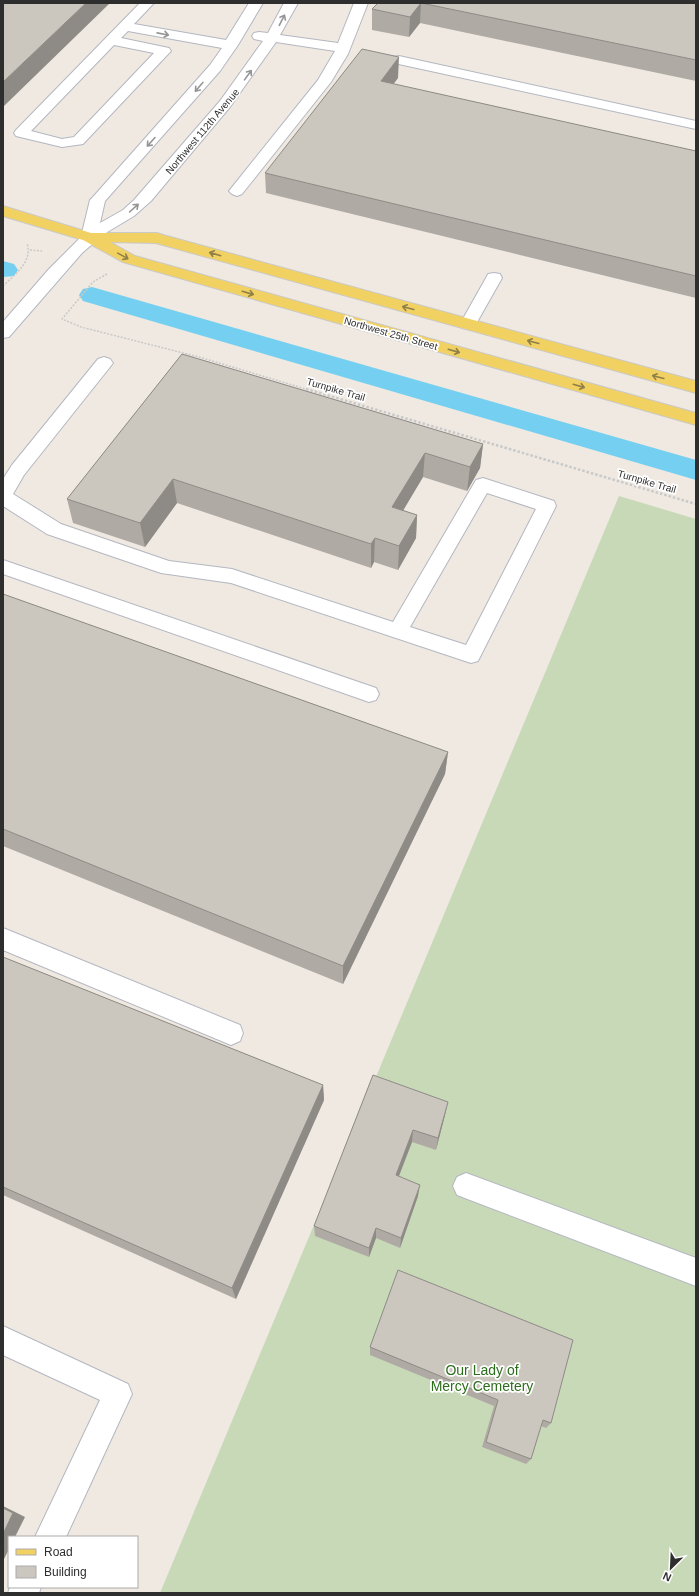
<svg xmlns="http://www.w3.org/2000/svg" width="699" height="1596" font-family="Helvetica,sans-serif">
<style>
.cemetery{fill:#c8d9b8}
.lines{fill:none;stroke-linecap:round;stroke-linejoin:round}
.canal{fill:#75cff0;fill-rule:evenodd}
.minor-casing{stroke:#b4b7c1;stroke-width:2}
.major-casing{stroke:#c9c9c9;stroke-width:2}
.path-far1{stroke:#c9c9c9;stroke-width:1.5;stroke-dasharray:2 1.5;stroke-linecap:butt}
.path{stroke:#c9c9c9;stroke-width:2.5;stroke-dasharray:2.5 2;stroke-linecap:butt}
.minor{fill:#fff;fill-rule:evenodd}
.major{fill:#f2d163;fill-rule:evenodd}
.wall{fill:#afaba4}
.shaded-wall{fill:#8e8b86}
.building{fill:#cbc7bf;stroke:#8e8b86}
.oneway{stroke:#969696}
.oneway2{stroke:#908048}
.labels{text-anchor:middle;stroke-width:3.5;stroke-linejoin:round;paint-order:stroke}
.far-street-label{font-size:10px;fill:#2e2e2e;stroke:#fff}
.near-park-label{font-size:14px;fill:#2c6e1b;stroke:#fff}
</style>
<rect width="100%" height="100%" fill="#efe9e1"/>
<path class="cemetery" d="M619,496L696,519V1593H160Z"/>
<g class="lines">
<g class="canal">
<path d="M3,261L14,264L18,270L14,276L3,277Z"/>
<path d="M92,287L696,460V480L83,301L79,295L83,289Z"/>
</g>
<g class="minor-casing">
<g id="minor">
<path d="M140,3H154L134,24L226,40L249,3H263L238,45L220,71L105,201L100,223L123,210L134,200L220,101L263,41L254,39L252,36L254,33L259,32L268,33L284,3H298L280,35L338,43L354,3H368L348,54L331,82L242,194L237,196L232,194L229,191L318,80L335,51L276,42L230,107L151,201L134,216L104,234L82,253L9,337L3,338V322L49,269L81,237L90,200L93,197L210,65L222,48L128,31L121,38L169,48L171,51L83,144L62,147L16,136L14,133L16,130ZM114,45L154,53L74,137L62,139L31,131Z"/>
<path d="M399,56L696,121V129L394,63L392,60L394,57Z"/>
<path d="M494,273L500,274L502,278L476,324L474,328L468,329L462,328L460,324L486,278L488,274Z"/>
<path d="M104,357L110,359L113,363L110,367L24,475L13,494L61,524L169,561L232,569L393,622L476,480L483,478L554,501L556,506L478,661L471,663L231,583L161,573L47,534L3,506V479L12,465L98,359ZM487,493L536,509L466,645L410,627Z"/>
<path d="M3,560L376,688L379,694L376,700L369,702L3,574Z"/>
<path d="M3,928L240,1025L243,1033L240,1041L231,1045L3,950Z"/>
<path d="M466,1173L696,1258V1286L457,1195L453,1186L457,1177Z"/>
<path d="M3,1326L128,1384L132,1394L66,1537H35L100,1400L3,1355Z"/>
<path d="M10,1587H41L39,1593H8Z"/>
</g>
</g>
<g class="major-casing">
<path id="major" d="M3,206L91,233H157L163,235L696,381V393L156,243L110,242L135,256L696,413V425L123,262L83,240L3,216Z"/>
</g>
<g class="path-far1">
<path d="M30,250L42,251"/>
<path d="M107,274L93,282L62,319L81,327L199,357L309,390"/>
<path d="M3,286C15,274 33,262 27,243"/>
</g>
<path class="path" d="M306,389L696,504"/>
<use href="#minor" class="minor"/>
<use href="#major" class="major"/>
</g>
<g class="wall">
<path d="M378,3H696V81L420,23L409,37L372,30V9Z"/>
<path d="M398,78L393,84L696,151V298L266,193L265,173Z"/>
<path d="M182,354L483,444L480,468L467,491L423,477L403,510L417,515L416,538L398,570L374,562L371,568L177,503L145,547L73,523L67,499Z"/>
<path d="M3,594L448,752L445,774L343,984L3,846Z"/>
<path d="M3,957L323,1085L324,1100L236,1299L3,1195Z"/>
<path d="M373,1075L445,1115L436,1150L412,1142L399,1176L418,1196L400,1248L376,1238L369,1257L315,1236L314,1226Z"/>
<path d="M398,1270L551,1423L546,1428L541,1426L531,1459L526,1464L482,1447L494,1406L370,1355V1347Z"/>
</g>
<g class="shaded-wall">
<path d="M86,3H110L3,107V82Z"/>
<path d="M421,3L420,23L409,37L410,17Z"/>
<path d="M399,57L398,78L380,102L381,81Z"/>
<path d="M483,444L480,468L467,491L470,467Z"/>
<path d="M425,453L423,477L391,531L392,507Z"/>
<path d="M173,479L177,503L145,547L140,523Z"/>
<path d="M417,515L416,538L398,570L399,546Z"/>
<path d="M375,538L374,562L371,568V544Z"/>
<path d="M448,752L445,774L343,984V966Z"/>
<path d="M323,1085L324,1100L236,1299L232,1288Z"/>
<path d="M448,1102L445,1115L436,1150L438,1138Z"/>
<path d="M413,1130L412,1142L395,1186L396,1175Z"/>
<path d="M420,1185L418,1196L400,1248L401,1238Z"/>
<path d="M376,1228V1238L369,1257V1248Z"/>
<path d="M3,1506L25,1517L15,1537H9V1549L3,1561Z"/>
</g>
<g class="building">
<path d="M3,3H86L3,82Z"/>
<path d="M378,3H696V60L421,3L410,17L372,9Z"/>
<path d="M362,49L399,57L381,81L696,151V276L265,173Z"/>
<path d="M182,354L483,444L470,467L425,453L392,507L417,515L399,546L375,538L371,544L173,479L140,523L67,499Z"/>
<path d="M3,594L448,752L343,966L3,829Z"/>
<path d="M3,957L323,1085L232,1288L3,1187Z"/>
<path d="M373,1075L448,1102L438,1138L413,1130L396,1175L420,1185L401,1238L376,1228L369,1248L314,1226Z"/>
<path d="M398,1270L573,1340L551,1423L543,1420L531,1459L486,1442L498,1400L370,1347Z"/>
<path d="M3,1508L13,1513L3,1534Z"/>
</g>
<defs><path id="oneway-shaft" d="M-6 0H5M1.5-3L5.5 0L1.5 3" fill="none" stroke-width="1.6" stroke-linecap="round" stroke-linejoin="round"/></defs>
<g class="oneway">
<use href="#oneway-shaft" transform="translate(282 20) rotate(-63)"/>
<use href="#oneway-shaft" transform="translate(163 34) rotate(11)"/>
<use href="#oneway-shaft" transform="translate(248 75) rotate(-54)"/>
<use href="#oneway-shaft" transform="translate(199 87) rotate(130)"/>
<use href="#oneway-shaft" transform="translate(151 142) rotate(132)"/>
<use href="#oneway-shaft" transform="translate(134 208) rotate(-42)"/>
</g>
<g class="oneway2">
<use href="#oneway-shaft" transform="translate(215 254) rotate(-164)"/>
<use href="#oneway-shaft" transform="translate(123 256) rotate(29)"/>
<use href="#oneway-shaft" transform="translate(248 293) rotate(16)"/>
<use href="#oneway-shaft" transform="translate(408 308) rotate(-165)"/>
<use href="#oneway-shaft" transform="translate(533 342) rotate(-165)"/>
<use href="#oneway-shaft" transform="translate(454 351) rotate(16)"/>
<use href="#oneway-shaft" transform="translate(658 377) rotate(-165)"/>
<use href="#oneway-shaft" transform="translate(579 386) rotate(16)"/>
</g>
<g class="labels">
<g class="far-street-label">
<text transform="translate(202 131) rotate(-50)" y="4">Northwest 112th Avenue</text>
<text transform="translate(391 333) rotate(16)" y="4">Northwest 25th Street</text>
<text transform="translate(336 389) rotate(16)" y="4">Turnpike Trail</text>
<text transform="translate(647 481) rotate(16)" y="4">Turnpike Trail</text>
</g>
<g class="near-park-label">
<text x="482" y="1375">Our Lady of<tspan x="482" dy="16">Mercy Cemetery</tspan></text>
</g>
</g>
<rect width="699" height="1596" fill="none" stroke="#2e2e2e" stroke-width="8"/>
<rect x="8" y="1536" width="130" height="52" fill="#ffffff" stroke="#ababab"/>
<rect x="16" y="1549" width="20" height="6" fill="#f2d163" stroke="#ababab"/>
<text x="44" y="1556" font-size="12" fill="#2e2e2e">Road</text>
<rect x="16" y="1566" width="20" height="12" fill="#cbc7bf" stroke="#ababab"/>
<text x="44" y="1576" font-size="12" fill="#2e2e2e">Building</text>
<g transform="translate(671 1568) rotate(204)" stroke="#ffffff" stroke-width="3" paint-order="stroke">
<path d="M0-3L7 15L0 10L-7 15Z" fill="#2e2e2e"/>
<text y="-6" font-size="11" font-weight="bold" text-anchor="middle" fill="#2e2e2e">N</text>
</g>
</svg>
